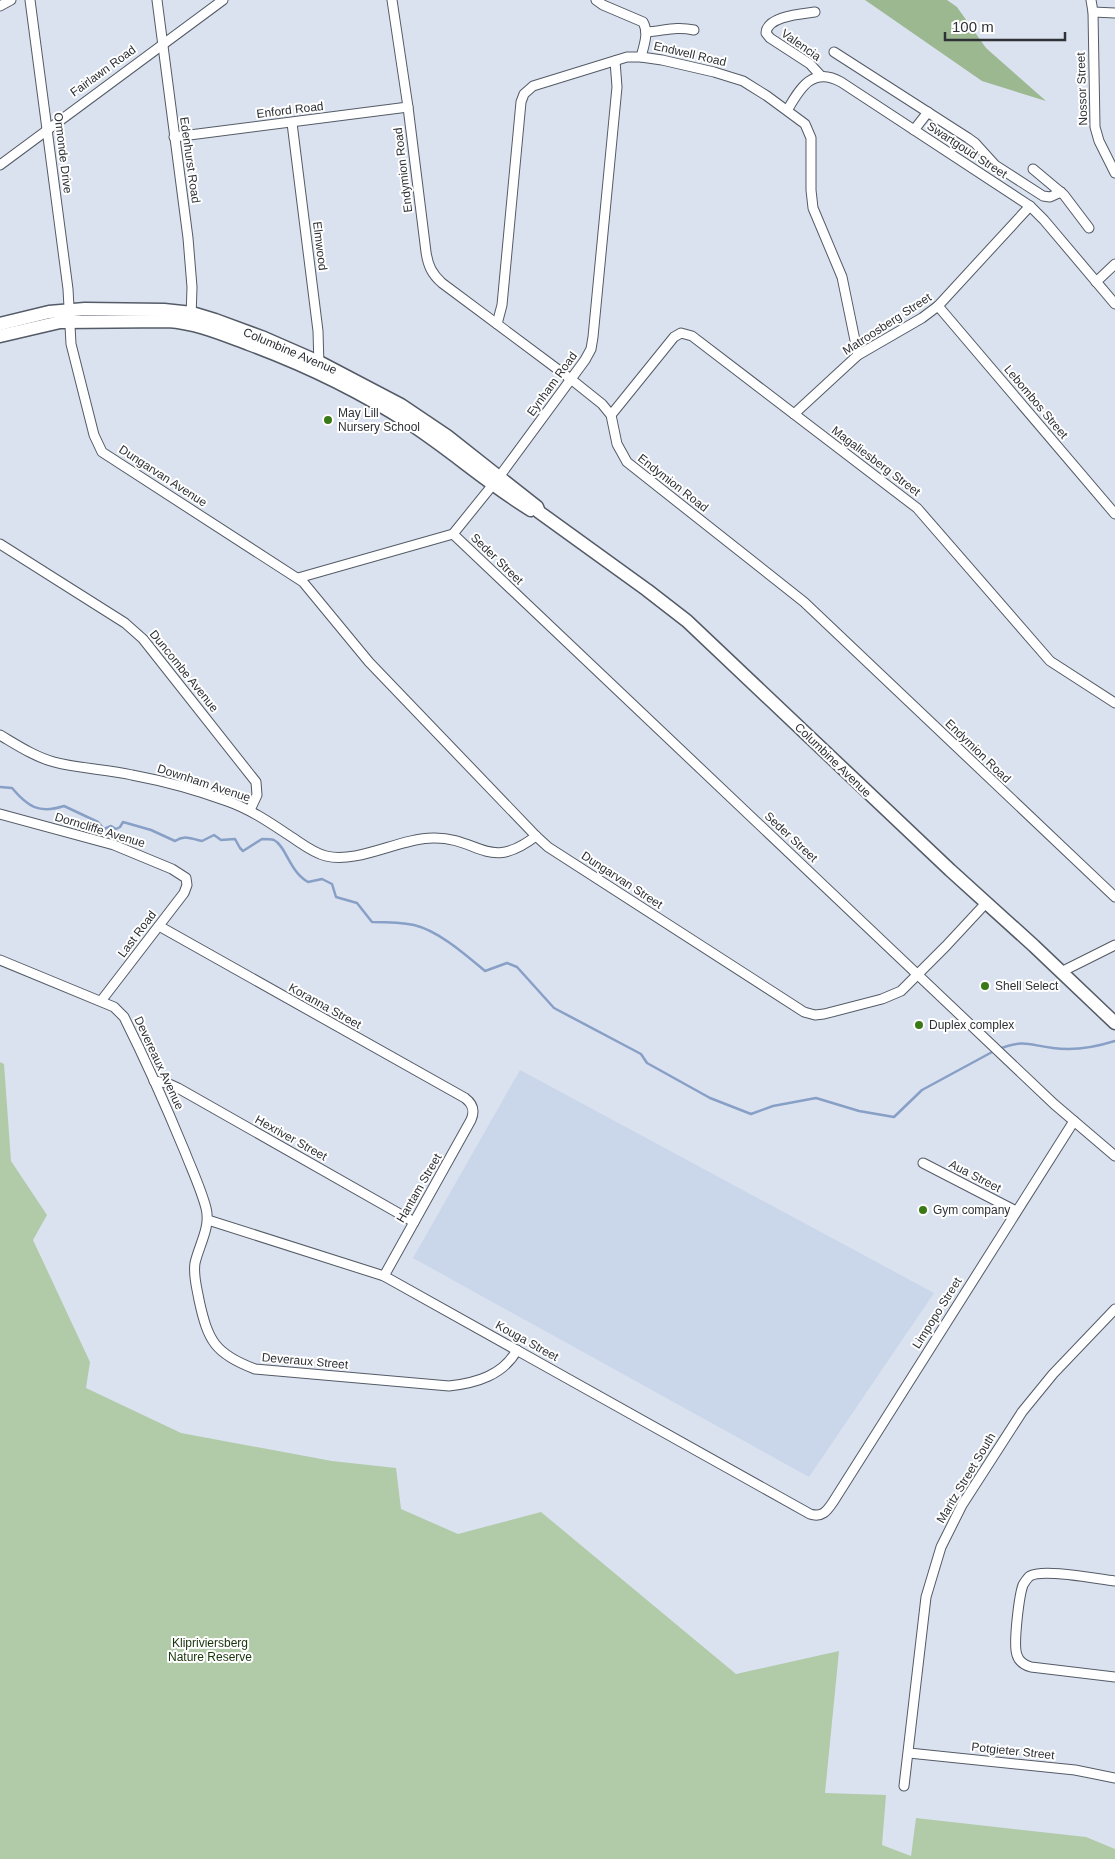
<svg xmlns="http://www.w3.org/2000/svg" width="1115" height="1859" font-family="Helvetica,sans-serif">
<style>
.built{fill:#cad6e9}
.green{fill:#b1cba8}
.forest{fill:#9cb891}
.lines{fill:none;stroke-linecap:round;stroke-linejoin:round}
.stream{stroke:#889fc6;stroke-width:2.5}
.minor-casing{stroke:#545b66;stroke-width:11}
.secondary-casing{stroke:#545b66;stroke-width:15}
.minor{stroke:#fff;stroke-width:9}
.secondary{stroke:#fff;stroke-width:12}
.poi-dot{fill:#397916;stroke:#fff;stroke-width:2}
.labels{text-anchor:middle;stroke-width:4;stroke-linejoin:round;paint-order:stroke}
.street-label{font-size:12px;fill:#2e3136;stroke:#fff}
.poi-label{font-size:12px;fill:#2e3136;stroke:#fff;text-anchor:start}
.park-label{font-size:12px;fill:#173309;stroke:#fff}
</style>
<rect width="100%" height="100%" fill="#dae2f0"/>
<path class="built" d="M520,1070L934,1293L809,1477L413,1258Z"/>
<path class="green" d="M0,1062L4,1064L11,1161L47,1215L33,1240L90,1362L86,1388L181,1433L332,1461L396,1468L401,1509L458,1534L541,1512L736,1674L839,1651L825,1793L886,1795L882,1845L911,1856L916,1818L1086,1837L1115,1849V1859H0Z"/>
<path class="forest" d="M865,0H947L957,7L986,48L1046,101L982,81Z"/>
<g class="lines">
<g class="stream">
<path d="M0,787L12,788C28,807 39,814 64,806L98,822L104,829L111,826L116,829L120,827L123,822L151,830L175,841C185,834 191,839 202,841L214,835L221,840L235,839L240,848L243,851L262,839C265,839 270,839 274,840C286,846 289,871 308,882L322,879L332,884L336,897L357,903L372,922C386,922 400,922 414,925C439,931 466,955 485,971L507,963L517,967L554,1008L641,1054L647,1063L710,1098L751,1114L773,1106L816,1098L859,1111L894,1117L922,1090L994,1051"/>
<path d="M999,1049C1025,1039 1028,1045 1053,1048C1073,1051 1096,1047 1115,1041"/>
</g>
<g class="minor-casing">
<g id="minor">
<path d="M30,0L68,289L71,344L94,435L102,452L303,582L369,662L536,836L548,847L804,1012L815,1015L824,1014L882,999L901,991L946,946L986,903"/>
<path d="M157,0L188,238L192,287L191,318"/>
<path d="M392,0L408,107L426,252C428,266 432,274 442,283L572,380L602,404L611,415L617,444L627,462L804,602L1115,897"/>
<path d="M596,0L603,5L643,22C649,33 644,45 641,57"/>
<path d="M1091,0L1093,12L1095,127L1099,141L1115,173"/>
<path d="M0,6L11,0"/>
<path d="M815,12C801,14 767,16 766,33L770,38L810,64L821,76"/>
<path d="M1093,12L1115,13"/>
<path d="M646,32C664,31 675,26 694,30"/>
<path d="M834,52L968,138L975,143L995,165L1043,196L1050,197L1061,192"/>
<path d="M788,109C800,88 813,66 841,82L1030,206L1044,220L1115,304"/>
<path d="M292,123L318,331L319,366"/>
<path d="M914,130L928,112"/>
<path d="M174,137L408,107"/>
<path d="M0,165L223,0"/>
<path d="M1033,169L1064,195L1089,228"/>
<path d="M1096,282L1115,264"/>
<path d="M938,306L1115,514"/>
<path d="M497,324L502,305L521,102L524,94L533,86L627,57H641L662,60L714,72L743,81L767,96L805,124L811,138V190L813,208L842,277L858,355"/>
<path d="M794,414L858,355L922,318L938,306L1030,206"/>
<path d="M611,415L674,337L681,333L692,336L917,508L1050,661L1115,703"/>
<path d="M453,534L1054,1104L1115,1156"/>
<path d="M0,544L125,623L143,639L256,782L257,795L250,810"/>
<path d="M298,578L453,534L499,477L585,360L591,349L593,337L617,87L615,61"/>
<path d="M0,735C17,745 35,757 54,762C80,769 107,769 132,775C164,781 197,790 227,801C250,809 269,822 290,836C301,843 313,853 326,856C358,864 400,838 433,838C479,837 488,873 536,836"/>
<path d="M0,814L114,845L172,869L186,878L187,885L184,893L101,1001"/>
<path d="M159,926L465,1098C473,1104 475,1111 471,1120L384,1276"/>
<path d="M0,960L114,1007L124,1017C146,1061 166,1106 185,1152C192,1170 201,1189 206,1208C211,1227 199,1245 195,1263C193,1276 197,1288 199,1300C208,1341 215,1354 255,1369L449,1386C477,1383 503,1375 517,1350"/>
<path d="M1061,972L1115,945"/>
<path d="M154,1081L167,1083L178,1088L414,1222"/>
<path d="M923,1163L1016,1211"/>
<path d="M208,1220L384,1276L810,1514C822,1518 827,1511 833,1502L1074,1121"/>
<path d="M1115,1581C1097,1579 1043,1568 1030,1576C1027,1578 1025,1582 1023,1585C1019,1596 1013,1645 1017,1655C1019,1662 1024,1665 1031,1667L1115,1677"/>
<path d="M909,1753L1075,1770L1115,1778"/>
<path d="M904,1786L926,1597L941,1547L962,1505L1022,1412L1053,1374L1115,1309"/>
</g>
</g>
<g class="secondary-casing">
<g id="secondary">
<path d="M0,324L49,312L85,309L164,310L192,313L215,320L264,338L319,362L401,405L447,436L537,507L539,512L647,590L687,621L950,870L1034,946L1115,1023"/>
<path d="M0,336L60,322L168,321C197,323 222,334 249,344C303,364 361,392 409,423C451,450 488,484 531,510"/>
</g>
</g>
<use href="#minor" class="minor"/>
<use href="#secondary" class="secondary"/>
</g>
<g class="poi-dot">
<circle cx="328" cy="420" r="5"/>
<circle cx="985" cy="986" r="5"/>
<circle cx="919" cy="1025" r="5"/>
<circle cx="923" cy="1210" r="5"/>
</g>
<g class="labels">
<g class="street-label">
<text transform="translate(801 45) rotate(35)" y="4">Valencia</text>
<text transform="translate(690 54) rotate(13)" y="4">Endwell Road</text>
<text transform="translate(103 71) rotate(-36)" y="4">Fairlawn Road</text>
<text transform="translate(1082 89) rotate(-92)" y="4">Nossor Street</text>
<text transform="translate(290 110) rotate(-7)" y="4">Enford Road</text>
<text transform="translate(967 150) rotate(33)" y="4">Swartgoud Street</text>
<text transform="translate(63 153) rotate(83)" y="4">Ormonde Drive</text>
<text transform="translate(190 160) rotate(82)" y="4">Edenhurst Road</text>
<text transform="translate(403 170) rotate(-97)" y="4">Endymion Road</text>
<text transform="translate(320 246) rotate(83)" y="4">Elmwood</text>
<text transform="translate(887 324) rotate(-33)" y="4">Matroosberg Street</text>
<text transform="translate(290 351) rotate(23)" y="4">Columbine Avenue</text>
<text transform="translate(552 384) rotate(-54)" y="4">Eynham Road</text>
<text transform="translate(1036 402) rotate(50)" y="4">Lebombos Street</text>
<text transform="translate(876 461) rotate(37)" y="4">Magaliesberg Street</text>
<text transform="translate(163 476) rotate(33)" y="4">Dungarvan Avenue</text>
<text transform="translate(673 483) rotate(38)" y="4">Endymion Road</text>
<text transform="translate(497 559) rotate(44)" y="4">Seder Street</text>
<text transform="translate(184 671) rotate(51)" y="4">Duncombe Avenue</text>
<text transform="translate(978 751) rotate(44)" y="4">Endymion Road</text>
<text transform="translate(833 760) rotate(44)" y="4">Columbine Avenue</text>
<text transform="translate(204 783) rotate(18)" y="4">Downham Avenue</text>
<text transform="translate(100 830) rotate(17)" y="4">Dorncliffe Avenue</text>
<text transform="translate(791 837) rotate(43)" y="4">Seder Street</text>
<text transform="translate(622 880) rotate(33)" y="4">Dungarvan Street</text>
<text transform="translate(137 934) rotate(-53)" y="4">Last Road</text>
<text transform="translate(325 1006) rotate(29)" y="4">Koranna Street</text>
<text transform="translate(159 1063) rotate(65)" y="4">Devereaux Avenue</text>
<text transform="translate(291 1138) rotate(29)" y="4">Hexriver Street</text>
<text transform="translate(975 1176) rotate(27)" y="4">Aua Street</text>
<text transform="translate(419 1188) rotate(-60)" y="4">Hantam Street</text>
<text transform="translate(937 1313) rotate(-58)" y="4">Limpopo Street</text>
<text transform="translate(527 1341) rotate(29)" y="4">Kouga Street</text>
<text transform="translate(305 1361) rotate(5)" y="4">Deveraux Street</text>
<text transform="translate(966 1478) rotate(-59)" y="4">Maritz Street South</text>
<text transform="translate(1013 1751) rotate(6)" y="4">Potgieter Street</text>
</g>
<g class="poi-label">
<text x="338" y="417">May Lill<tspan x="338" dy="14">Nursery School</tspan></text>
<text x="995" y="990">Shell Select</text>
<text x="929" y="1029">Duplex complex</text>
<text x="933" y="1214">Gym company</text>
</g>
<g class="park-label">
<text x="210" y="1647">Klipriviersberg<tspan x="210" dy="14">Nature Reserve</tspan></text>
</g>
</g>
<path d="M945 32v8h120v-8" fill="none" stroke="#2e3136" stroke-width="2.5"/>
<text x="952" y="32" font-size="15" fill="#2e3136" stroke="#ffffff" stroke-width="4" paint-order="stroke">100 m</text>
</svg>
